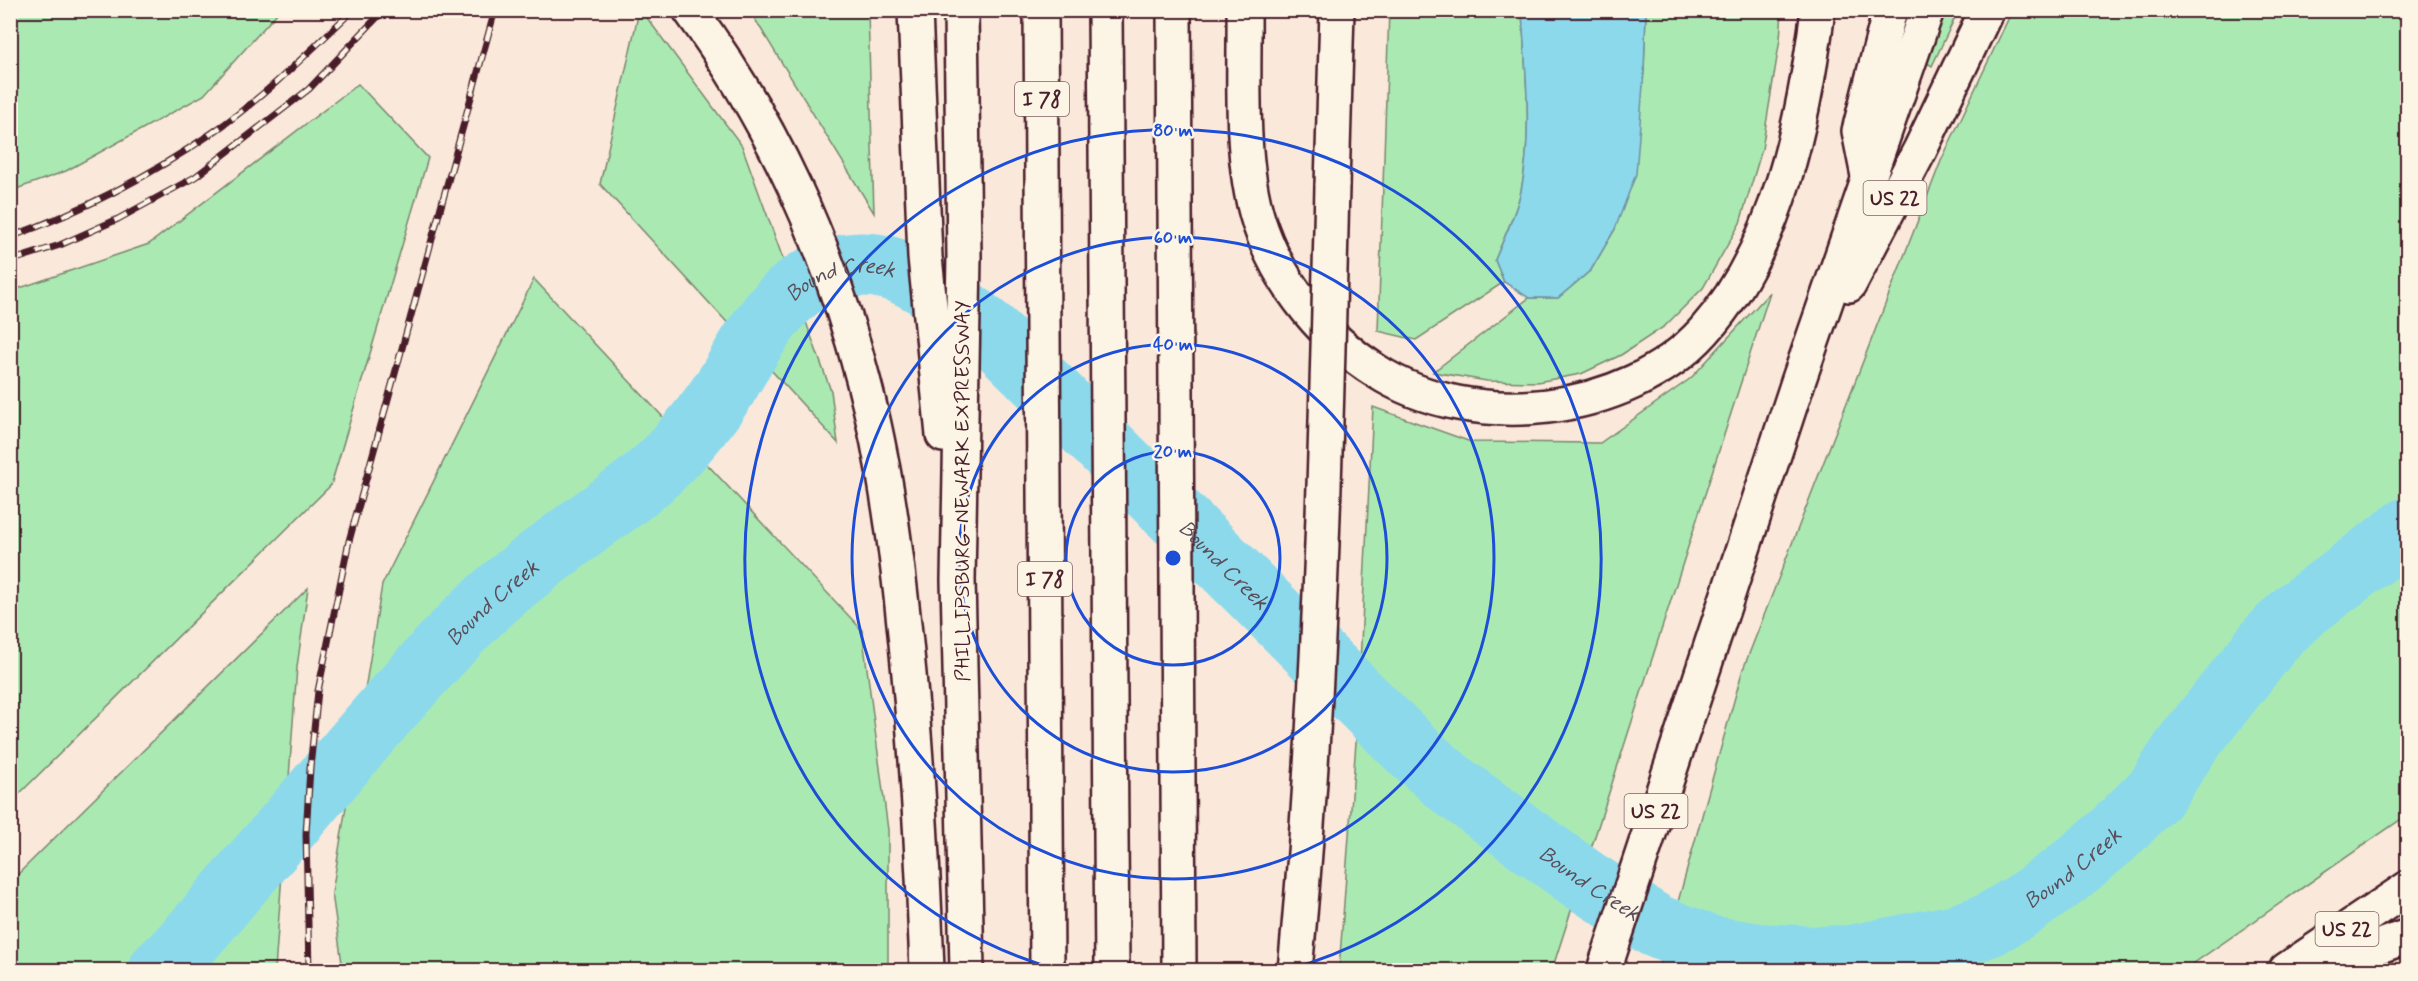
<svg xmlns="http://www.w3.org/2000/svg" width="2418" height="981" font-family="Mynerve,sans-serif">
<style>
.green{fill:#aaeab2;stroke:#7a846e;stroke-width:1.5}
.water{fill:#8cd9ec;stroke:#728f9f;stroke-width:1.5}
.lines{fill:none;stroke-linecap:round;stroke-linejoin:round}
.river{stroke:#8cd9ec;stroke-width:64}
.motorway-casing{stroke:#4a1f2b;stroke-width:38}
.motorway{stroke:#fcf5e5;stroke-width:33}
.rail-casing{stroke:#4a1f2b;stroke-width:7}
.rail{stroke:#fcf5e5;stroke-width:4.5;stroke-dasharray:14;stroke-linecap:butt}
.motorway-bridge-casing{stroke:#4a1f2b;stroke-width:38;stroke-linecap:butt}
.motorway-bridge{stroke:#fcf5e5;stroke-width:33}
.ring{fill:none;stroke:#1d4ed8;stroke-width:3}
.labels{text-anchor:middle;stroke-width:5;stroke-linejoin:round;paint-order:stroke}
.shield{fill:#fcf5e5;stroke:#7f5f63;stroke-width:1.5}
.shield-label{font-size:20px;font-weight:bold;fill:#4a1f2b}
.street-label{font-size:21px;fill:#4a1f2b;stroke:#fcf5e5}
.water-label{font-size:22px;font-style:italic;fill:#5a4e5b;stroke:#fcf5e5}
.centre{fill:#1d4ed8;stroke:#fcf5e5;stroke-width:3}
.ring-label{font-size:18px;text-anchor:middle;font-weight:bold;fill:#1d4ed8;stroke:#fcf5e5;stroke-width:5;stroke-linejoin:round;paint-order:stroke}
</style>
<rect width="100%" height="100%" fill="#fae9da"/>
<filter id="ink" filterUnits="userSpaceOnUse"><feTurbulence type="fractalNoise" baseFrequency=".0167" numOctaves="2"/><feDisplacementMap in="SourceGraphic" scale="12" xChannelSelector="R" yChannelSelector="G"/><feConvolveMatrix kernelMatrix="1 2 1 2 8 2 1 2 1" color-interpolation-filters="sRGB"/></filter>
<g filter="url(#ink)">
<g class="green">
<path d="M277,11L278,12L204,95L66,171L11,191V11Z"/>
<path d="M639,11H642L742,146L831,391L838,443L600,184Z"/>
<path d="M750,11H868L874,213Z"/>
<path d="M1389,11H1522C1525,69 1533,133 1521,191C1516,214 1504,237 1495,260L1504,282L1416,340L1378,331Z"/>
<path d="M1646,11H1782L1780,39L1762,149L1740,223L1703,288L1665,326L1621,355L1581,374L1537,382L1487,381L1433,372L1529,298H1558L1591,270L1615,229L1644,72Z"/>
<path d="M1944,11H1958L1932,66L1927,63Z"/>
<path d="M2012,11H2407V815L2184,970H1659L1742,672L1941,161Z"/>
<path d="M358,84L428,158L331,485L11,802V291L149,244Z"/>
<path d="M534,279L862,630L888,830V970H343L332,893L382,585Z"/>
<path d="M1770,292L1552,970H1339L1356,742L1373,407L1471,442L1600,443L1691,378Z"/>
<path d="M308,588L297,667L275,970H11V881Z"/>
</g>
<path class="water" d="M1522,11H1646L1644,72L1636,174L1615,229L1591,270L1558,298H1529L1504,282L1495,260C1504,238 1516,214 1521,191C1533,133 1525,69 1522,11Z"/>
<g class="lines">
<path class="river" id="s1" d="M160,970C189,944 215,910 241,880C314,797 383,710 460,630C497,591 542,558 585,526C616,503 649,481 675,452C693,432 710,411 725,388C753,342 780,284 837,268C898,251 947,299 991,333L1414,752L1453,786L1585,881L1656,926L1709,947L1760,955L1816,958L1851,957L1957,936L1989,925L2023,905L2063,877L2111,837L2157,791L2187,745L2273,636L2299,611L2408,529"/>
<g class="motorway-casing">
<g id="motorway">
<path d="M690,10C771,120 829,247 863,379C886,465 897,554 906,643C917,752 923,861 927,970"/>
<path d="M915,10L925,257L943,435"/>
<path d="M961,10L964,257L958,580L967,970"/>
<path d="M1041,10L1047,970"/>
<path d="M1105,10L1112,970"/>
<path d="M1174,10L1179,970"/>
<path d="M1244,10C1245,78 1238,168 1262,231C1283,288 1325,339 1376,371C1472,433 1627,416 1704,331C1779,247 1804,119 1818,10"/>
<path d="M1868,176L1859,131L1890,10"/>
<path d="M1332,186L1337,10"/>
<path d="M1849,285L1920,150L1987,10"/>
<path d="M1604,970L1798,382L1927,10"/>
<path d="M2286,970L2408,888"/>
<path d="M2312,970L2408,936"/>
</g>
</g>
<use href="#motorway" class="motorway"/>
<g class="rail-casing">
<g id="rail">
<path d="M10,237C82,211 150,176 212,133C263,98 308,53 353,10"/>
<path d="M10,261L60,245L118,219L195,177L309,89L384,10"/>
<path d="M309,970L306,834L310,768L318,691L326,652L349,541L495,10"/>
</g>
</g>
<use href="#rail" class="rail"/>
<g class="motorway-bridge-casing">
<path id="motorway-bridge" d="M1295,970C1320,710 1326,448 1332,186"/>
</g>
<use href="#motorway-bridge" class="motorway-bridge"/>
</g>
</g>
<g class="ring">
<circle cx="1173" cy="558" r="107"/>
<circle cx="1173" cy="558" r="214"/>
<circle cx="1173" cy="558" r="321"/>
<path d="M1059 970A428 428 0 1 1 1287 970"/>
</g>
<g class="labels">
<g class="shield">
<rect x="1015" y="82" width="54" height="34" rx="4.5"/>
<rect x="1863.5" y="181" width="63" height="34" rx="4.5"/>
<rect x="1018" y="562" width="54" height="34" rx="4.5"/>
<rect x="1624.5" y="794" width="63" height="34" rx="4.5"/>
<rect x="2315.5" y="912" width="63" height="34" rx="4.5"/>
</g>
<g class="shield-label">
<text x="1042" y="106">I 78</text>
<text x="1895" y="205">US 22</text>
<text x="1045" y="586">I 78</text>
<text x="1656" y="818">US 22</text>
<text x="2347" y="936">US 22</text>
</g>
<g class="street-label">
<text transform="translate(962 491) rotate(-90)" y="7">PHILLIPSBURG-NEWARK EXPRESSWAY</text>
</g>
<g class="water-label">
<text dy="8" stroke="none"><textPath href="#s1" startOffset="984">Bound Creek</textPath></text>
<text dy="8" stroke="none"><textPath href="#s1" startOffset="1486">Bound Creek</textPath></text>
<text dy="8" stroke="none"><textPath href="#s1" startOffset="496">Bound Creek</textPath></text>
<text dy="8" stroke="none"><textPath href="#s1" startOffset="2494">Bound Creek</textPath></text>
<text dy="8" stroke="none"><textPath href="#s1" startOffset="1972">Bound Creek</textPath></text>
</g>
</g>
<circle cx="1173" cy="558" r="9" class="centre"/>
<g class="ring-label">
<text x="1173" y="136">80 m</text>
<text x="1173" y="243">60 m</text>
<text x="1173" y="350">40 m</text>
<text x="1173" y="457">20 m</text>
</g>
<rect width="2418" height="981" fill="none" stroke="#fcf5e5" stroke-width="36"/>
<rect x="18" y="18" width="2382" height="945" fill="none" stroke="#4a1f2b" stroke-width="2" filter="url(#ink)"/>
</svg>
